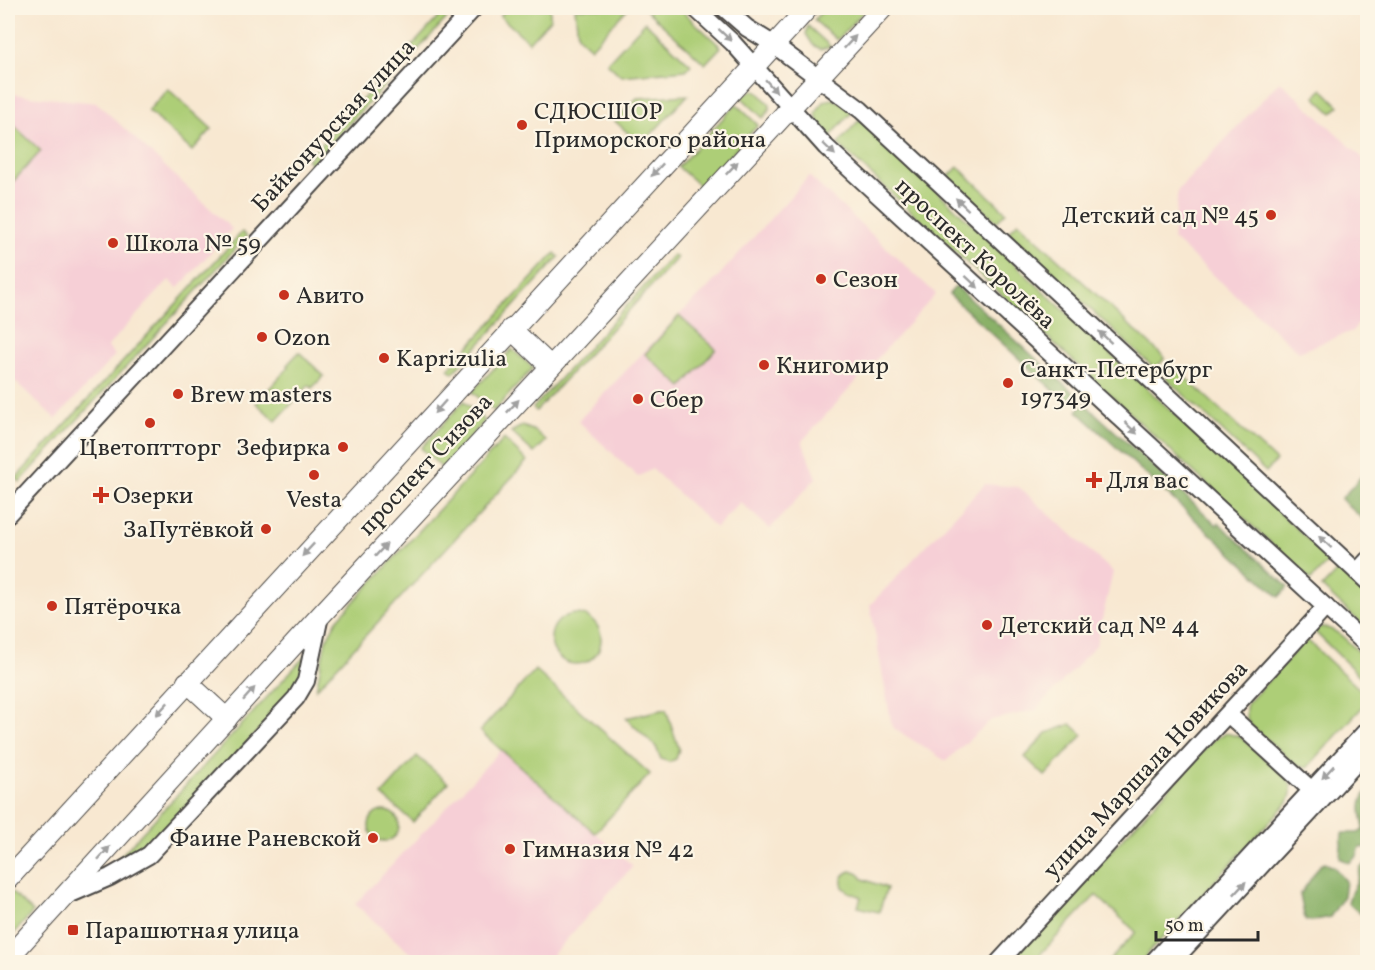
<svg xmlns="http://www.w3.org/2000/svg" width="1375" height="970" font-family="Vollkorn,serif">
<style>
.built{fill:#f6cfd6}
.green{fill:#adce77;stroke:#6c7c51;stroke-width:1.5}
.forest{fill:#8ab168;stroke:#5a6e4a;stroke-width:1.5}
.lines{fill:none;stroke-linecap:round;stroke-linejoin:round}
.minor-casing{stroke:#4a4744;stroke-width:20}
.major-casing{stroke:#4a4744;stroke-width:22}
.minor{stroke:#fff;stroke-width:16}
.major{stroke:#fff;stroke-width:20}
.oneway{fill:#a0a0a0}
.poi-dot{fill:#c8321e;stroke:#fcf5e5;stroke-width:2}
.labels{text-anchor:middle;stroke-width:4.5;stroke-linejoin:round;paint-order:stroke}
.poi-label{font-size:24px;fill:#2b2b2b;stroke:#fcf5e5;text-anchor:start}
.street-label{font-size:24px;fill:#2b2b2b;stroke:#fcf5e5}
</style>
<rect width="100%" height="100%" fill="#fcf5e5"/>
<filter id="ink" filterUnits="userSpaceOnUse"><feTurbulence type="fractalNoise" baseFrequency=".0167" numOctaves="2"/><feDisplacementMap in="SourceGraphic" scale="12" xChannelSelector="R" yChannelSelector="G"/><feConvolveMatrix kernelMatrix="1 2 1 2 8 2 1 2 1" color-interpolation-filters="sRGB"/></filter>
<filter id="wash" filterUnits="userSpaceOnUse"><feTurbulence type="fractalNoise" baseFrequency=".008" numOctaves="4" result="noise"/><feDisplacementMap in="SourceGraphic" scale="24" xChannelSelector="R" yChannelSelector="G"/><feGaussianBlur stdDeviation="1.35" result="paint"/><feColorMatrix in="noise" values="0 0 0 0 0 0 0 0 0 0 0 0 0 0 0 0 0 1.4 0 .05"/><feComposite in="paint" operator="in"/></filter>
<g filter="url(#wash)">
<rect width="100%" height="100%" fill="#f8e8d1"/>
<g class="built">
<path d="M1280,81L1367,162V315L1352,331L1299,352L1173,239L1178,190Z"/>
<path d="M11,94L97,103L232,229L178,288L169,280L107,347L115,355L56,419L8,375V97Z"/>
<path d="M809,176L936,294L802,441L816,478L770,529L740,502L716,528L652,469L638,477L578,421L680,314L705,291Z"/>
<path d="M985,484L1019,487L1113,572L1096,645L1036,710L991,720L946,761L892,727L870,605Z"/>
<path d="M501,750L633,866L546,962H420L355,904Z"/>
</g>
<g class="green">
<path d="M447,8H456L406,63L401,58Z"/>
<path d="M508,8H550V19L529,42L500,16Z"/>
<path d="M575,8H628L591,48L578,36Z"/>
<path d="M644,8H679L721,47L705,64Z"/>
<path d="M825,8H867L837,40L814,20Z"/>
<path d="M645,22L691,65L686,70L621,76L607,63Z"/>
<path d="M808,26L831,47L820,49L813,45L806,34Z"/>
<path d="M392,67L397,72L312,164L307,160Z"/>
<path d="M168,89L212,129L192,151L148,111Z"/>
<path d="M1322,89L1339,106L1332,113L1315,97Z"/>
<path d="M753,90L759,93L770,105L769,111L763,118L741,97Z"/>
<path d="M688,95L641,145L615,121L637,98Z"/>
<path d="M832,99L841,102L852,112L830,137L819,126L816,113L824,101Z"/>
<path d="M736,104L758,125L701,187L678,167Z"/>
<path d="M860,119L1330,560L1311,580L838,144Z"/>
<path d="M8,120L41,151L8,187Z"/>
<path d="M958,167L1006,212L997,222L948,177Z"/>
<path d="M1018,222L1165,358L1155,369L1008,233Z"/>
<path d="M242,232L247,236L20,482L16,478Z"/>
<path d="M555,253L559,257L453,373L448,369Z"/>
<path d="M673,255L677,258L536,411L533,408Z"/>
<path d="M679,316L716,349L682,387L645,354Z"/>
<path d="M512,349L533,368L494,411L472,392Z"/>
<path d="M299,352L324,376L312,388L309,385L276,421L256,403L289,367L287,365Z"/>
<path d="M1175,368L1276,461L1266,472L1166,378Z"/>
<path d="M464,401L485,421L442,468L421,448Z"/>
<path d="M522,426L535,431L546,441L534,453L511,432Z"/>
<path d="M504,439L527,461L316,689L326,640L337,620Z"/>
<path d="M1339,569L1367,595V629L1322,587Z"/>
<circle cx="576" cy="639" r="25"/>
<path d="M1320,627C1339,627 1354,649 1367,661V683L1314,631Z"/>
<path d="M1306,639L1367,696V702L1307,768L1296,765L1250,725C1245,717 1245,712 1247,704Z"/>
<path d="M305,656L304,669L293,694L146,851L124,861L118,859Z"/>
<path d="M535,670L650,774L595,833L480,731Z"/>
<path d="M666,709L679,749L676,759L669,762L661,759L656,747L626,718Z"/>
<path d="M1071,724L1083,735L1045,776L1025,757L1047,733Z"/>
<path d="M1226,733L1240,737L1288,779C1293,788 1292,793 1288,802L1140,962H1108L1136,932L1096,895L1033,962H1009L1213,740Z"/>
<path d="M417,756L448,783L413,822L382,795Z"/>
<circle cx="384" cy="826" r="15"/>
<path d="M851,871L859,874L863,879L887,888L879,912L858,907L861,897L849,892L843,887C840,879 843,874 851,871Z"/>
<path d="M11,892L33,912L8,940V897Z"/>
</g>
<g class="forest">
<path d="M956,286L1076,395L1068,404L949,294Z"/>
<path d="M1084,403L1217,525L1219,523L1288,587L1279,597L1077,411Z"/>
<path d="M1367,470V469V523L1341,499Z"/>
<path d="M1367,792V848L1360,847L1357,856L1349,863L1340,858L1342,833H1358L1364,829C1362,816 1357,802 1367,792Z"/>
<path d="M1325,863L1334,867L1346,881L1344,896L1330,917L1311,921L1306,920L1304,915L1300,895L1320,865Z"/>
<path d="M1367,863V919L1348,903C1350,890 1359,883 1360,868Z"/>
</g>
</g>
<g filter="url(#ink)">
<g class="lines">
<g class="minor-casing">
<g id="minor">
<path d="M695,8L733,43L826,147L1368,646"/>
<path d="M724,8L747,28L773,44L861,110L1368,582"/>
<path d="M8,514L474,8"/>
<path d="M1357,572L1368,560"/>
<path d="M1228,714L1318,796"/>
<path d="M66,896L110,877L149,855L296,698L306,681L320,616"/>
<path d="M999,962L1326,607"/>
<path d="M1153,962L1368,729"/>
<path d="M1172,962L1368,750"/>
</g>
</g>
<g class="major-casing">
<g id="major">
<path d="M511,329L550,366"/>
<path d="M187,682L227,719"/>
<path d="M8,879L808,8"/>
<path d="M8,958L320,616L883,8"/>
</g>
</g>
<use href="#minor" class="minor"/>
<use href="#major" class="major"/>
</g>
<defs><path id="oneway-solid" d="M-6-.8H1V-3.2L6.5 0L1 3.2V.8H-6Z" transform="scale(1.5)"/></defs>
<g class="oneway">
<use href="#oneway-solid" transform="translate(725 35) rotate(43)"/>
<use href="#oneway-solid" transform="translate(850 42) rotate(-47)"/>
<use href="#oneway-solid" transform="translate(771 86) rotate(49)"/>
<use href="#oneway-solid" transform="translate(829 149) rotate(44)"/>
<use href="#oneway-solid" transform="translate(732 168) rotate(-47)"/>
<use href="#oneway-solid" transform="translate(657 170) rotate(133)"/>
<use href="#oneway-solid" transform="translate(962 204) rotate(-137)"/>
<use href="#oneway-solid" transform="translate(972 282) rotate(43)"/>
<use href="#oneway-solid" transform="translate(1105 337) rotate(-137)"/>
<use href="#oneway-solid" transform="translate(513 406) rotate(-47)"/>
<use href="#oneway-solid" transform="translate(440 407) rotate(132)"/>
<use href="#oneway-solid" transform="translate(1131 428) rotate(43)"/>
<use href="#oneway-solid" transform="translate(1325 542) rotate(-137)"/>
<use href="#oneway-solid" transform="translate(308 550) rotate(133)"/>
<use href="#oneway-solid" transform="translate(381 550) rotate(-47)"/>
<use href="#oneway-solid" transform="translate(249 694) rotate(-48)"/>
<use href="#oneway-solid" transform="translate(162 709) rotate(133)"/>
<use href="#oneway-solid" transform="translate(1328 772) rotate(133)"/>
<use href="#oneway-solid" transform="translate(104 853) rotate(-48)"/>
<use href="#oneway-solid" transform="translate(1240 888) rotate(-47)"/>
</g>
</g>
<g class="poi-dot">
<circle cx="522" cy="125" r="6"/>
<circle cx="1271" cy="215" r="6"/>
<circle cx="113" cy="243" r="6"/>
<circle cx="821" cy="279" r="6"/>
<circle cx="284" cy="295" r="6"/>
<circle cx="262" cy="337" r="6"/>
<circle cx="384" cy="358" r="6"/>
<circle cx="764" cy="365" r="6"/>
<circle cx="1008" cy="383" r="6"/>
<circle cx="178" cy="394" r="6"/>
<circle cx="638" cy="399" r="6"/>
<circle cx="150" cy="423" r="6"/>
<circle cx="343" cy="447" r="6"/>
<circle cx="314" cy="475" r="6"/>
<path d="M1091 471h6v6h6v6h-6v6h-6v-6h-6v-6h6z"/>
<path d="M98 486h6v6h6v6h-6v6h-6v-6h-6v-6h6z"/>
<circle cx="266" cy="529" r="6"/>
<circle cx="52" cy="606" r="6"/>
<circle cx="987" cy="625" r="6"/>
<circle cx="373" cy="838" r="6"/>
<circle cx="510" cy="849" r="6"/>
<rect x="67" y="924" width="12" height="12" rx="3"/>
</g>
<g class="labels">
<g class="poi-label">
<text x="534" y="119">СДЮСШОР<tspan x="534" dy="28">Приморского района</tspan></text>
<text x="1259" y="223" text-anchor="end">Детский сад № 45</text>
<text x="125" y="251">Школа № 59</text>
<text x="833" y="287">Сезон</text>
<text x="296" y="303">Авито</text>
<text x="274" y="345">Ozon</text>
<text x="396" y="366">Kaprizulia</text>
<text x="776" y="373">Книгомир</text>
<text x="1020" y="377">Санкт-Петербург<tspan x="1020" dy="28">197349</tspan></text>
<text x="190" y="402">Brew masters</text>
<text x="650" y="407">Сбер</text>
<text x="150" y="455" text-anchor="middle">Цветоптторг</text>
<text x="331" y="455" text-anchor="end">Зефирка</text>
<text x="1106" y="488">Для вас</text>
<text x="113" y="503">Озерки</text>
<text x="314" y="507" text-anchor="middle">Vesta</text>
<text x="254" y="537" text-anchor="end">ЗаПутёвкой</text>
<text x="64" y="614">Пятёрочка</text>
<text x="999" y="633">Детский сад № 44</text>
<text x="361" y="846" text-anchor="end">Фаине Раневской</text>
<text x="522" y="857">Гимназия № 42</text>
<text x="85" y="938">Парашютная улица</text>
</g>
<g class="street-label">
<text transform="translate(333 125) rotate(-47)" y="8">Байконурская улица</text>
<text transform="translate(976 253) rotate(43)" y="8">проспект Королёва</text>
<text transform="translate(425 464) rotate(-47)" y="8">проспект Сизова</text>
<text transform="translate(1145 769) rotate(-47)" y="8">улица Маршала Новикова</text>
</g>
</g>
<rect width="1375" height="970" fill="none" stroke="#fcf5e5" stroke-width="30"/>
<path d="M1156 931v9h102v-9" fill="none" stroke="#2b2b2b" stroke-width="3"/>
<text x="1165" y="931" font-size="18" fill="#2b2b2b" stroke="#fcf5e5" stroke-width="4.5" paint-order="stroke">50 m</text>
</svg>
